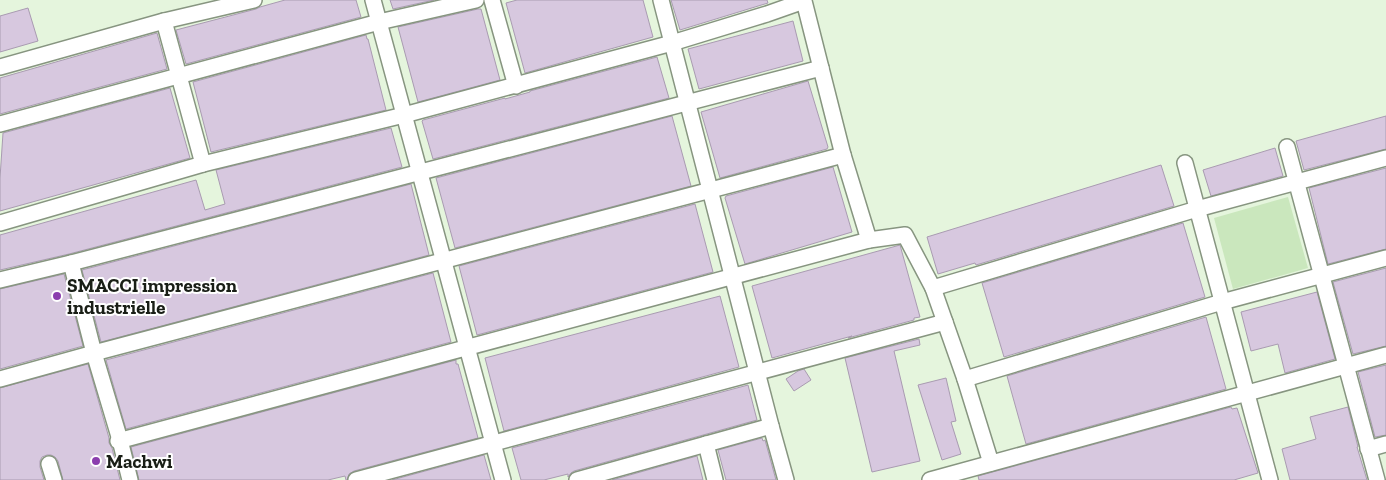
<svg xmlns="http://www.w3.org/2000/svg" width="1386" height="480" font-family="'Zilla Slab',serif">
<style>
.green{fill:#cae7bd}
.building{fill:#d7c8df;stroke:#a99bb1}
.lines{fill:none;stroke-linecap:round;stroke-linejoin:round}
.minor-casing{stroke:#879580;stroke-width:18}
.minor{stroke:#fff;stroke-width:15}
.poi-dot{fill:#8b3eae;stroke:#fff;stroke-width:2}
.labels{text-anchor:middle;stroke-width:4;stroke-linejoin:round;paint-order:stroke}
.poi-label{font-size:19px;font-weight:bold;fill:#191e16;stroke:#fff;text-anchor:start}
</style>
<rect width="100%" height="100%" fill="#e5f5dd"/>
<path class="green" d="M1288,197L1308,268L1233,289L1214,218Z"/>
<g class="building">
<path d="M285,0H356L361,17L186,64L176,30L256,9L260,7Z"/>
<path d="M390,0H434L393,9Z"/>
<path d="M517,0H643L653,37L525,73L506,3Z"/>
<path d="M671,0H767L768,3L680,30Z"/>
<path d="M28,8L38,41L0,52V16Z"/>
<path d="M478,9H481L500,80L418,102L398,27Z"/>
<path d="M793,21L803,61L699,89L688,49Z"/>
<path d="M157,33L167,69L0,114V78Z"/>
<path d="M366,35L367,39H368L386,110L211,152L193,82Z"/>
<path d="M657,57L669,98L433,159L422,121L423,120L505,98V99L530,92V91Z"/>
<path d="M808,81L828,147L827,149L720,178L701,112Z"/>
<path d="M170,88L190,158L0,211V178L3,133Z"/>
<path d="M672,116L691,186L455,248L436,178Z"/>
<path d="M1386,116V149L1304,170L1296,141Z"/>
<path d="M391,128L402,167L69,254L0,270V235L196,180L205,210L225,204L216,170Z"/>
<path d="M1275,148L1283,176L1211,196L1203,170Z"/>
<path d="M1161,165L1174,206L976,265L975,263L938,274L927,237Z"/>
<path d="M833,167L852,232L745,264L725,198L726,196Z"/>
<path d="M1386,168V249L1328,264L1309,188Z"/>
<path d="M411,184L429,255L101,342L82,270Z"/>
<path d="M695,204L713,272L477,335L459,266Z"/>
<path d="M1183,223L1205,297L1004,357L982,283Z"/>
<path d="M900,245L920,317L914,318V320L848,338L852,336L772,358L752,286Z"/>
<path d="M1386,268V346L1353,354L1333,282Z"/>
<path d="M433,273L451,342L126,429L106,360Z"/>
<path d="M64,274L83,346L0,369V289Z"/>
<path d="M1317,292L1335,359L1285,373L1278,344L1251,351L1241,312Z"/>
<path d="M720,296L739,367L504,431L485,358Z"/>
<path d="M1206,317L1226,389L1026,444L1007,376Z"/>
<path d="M919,339L920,345L894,351L920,461L872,472L845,358Z"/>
<path d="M456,360V364H458L478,438L354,471L349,474L347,480H346L345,476L328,480H139L131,447Z"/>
<path d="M88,364L109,438V443L112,448L120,480H63L58,461L55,457L51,455H47L42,457L40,461V467L44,480H0V388Z"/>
<path d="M1386,365V435L1375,437L1358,372Z"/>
<path d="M804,369L811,380L794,391L786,379L798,371Z"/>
<path d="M946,378L956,421L951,422L961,454L942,460L918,385Z"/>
<path d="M748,385L757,420L574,471L571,473L568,477V474L544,480H521L512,448Z"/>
<path d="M1231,407L1232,409L1237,408L1258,473L1234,480H979L978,476Z"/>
<path d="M1348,407L1358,447H1357L1367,480H1290L1282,449L1316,439L1310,417Z"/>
<path d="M762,438L763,441L765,440L776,480H726L718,450Z"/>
<path d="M484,455L491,480H392Z"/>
<path d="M697,456L703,480H612Z"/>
</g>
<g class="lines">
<g class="minor-casing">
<g id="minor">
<path d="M373,0L503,480"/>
<path d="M492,0L516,86"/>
<path d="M661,0L771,426"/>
<path d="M164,21L203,164"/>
<path d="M0,67L164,21L254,0"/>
<path d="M0,124L379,22L476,0"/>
<path d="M1287,147L1377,480"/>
<path d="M1185,163L1270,480"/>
<path d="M0,223L203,164L404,115L672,43L767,14L804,1L843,155L869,240L905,235L933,288L1197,209L1386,158"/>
<path d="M71,263L94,353L120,440L130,480"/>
<path d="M0,280L71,263L821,68"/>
<path d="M933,288L965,379L991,463"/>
<path d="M0,379L94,353L843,155"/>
<path d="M965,379L1222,302L1386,258"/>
<path d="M118,441L869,240"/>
<path d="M706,444L715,480"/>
<path d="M1368,449L1386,444"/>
<path d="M49,464L54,480"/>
<path d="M356,480L945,322"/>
<path d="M577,480L771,426L786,480"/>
<path d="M930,480L1386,355"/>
</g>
</g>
<use href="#minor" class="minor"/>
</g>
<g class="poi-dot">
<circle cx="57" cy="296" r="5"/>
<circle cx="96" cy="461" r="5"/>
</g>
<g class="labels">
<g class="poi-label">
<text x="67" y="292">SMACCI impression<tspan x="67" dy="22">industrielle</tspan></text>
<text x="106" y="468">Machwi</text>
</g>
</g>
</svg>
